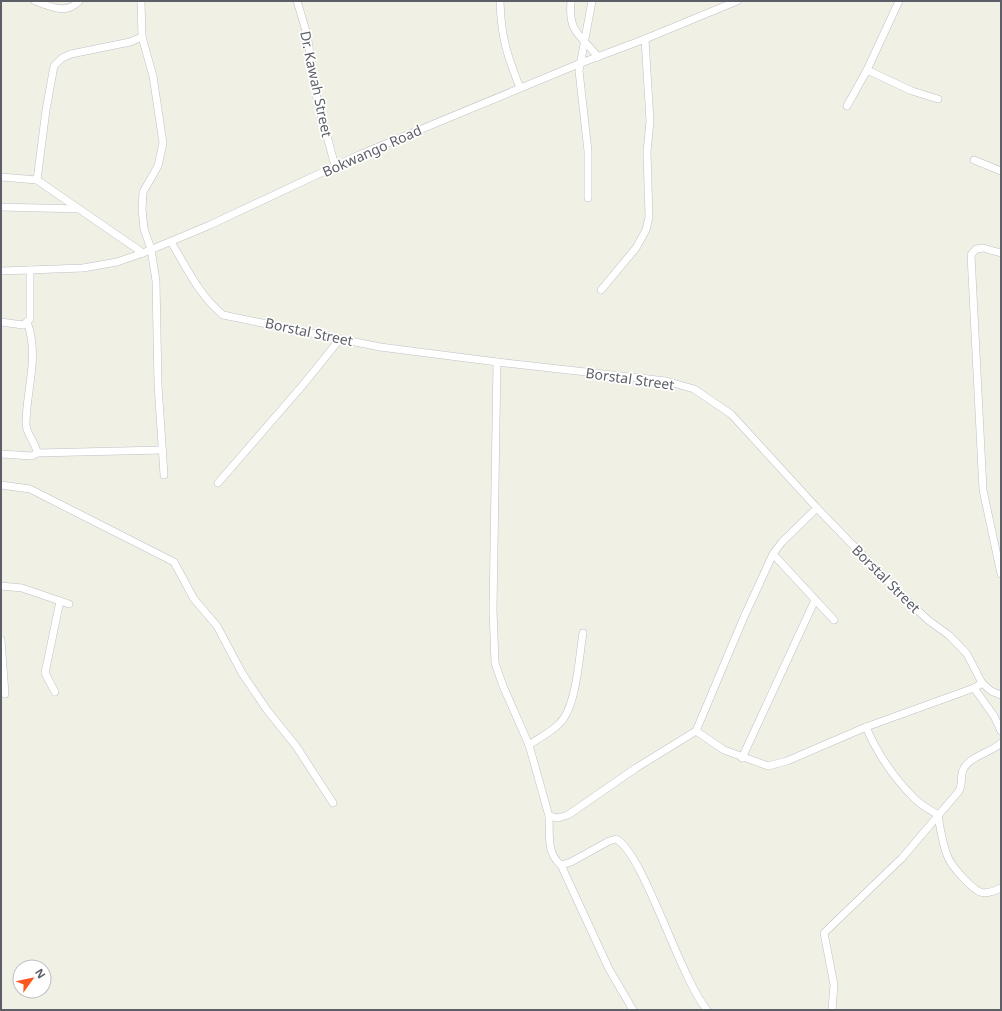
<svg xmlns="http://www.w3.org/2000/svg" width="1002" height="1011" font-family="'Noto Sans',sans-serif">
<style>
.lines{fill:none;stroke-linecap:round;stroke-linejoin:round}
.minor-casing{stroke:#bec0c7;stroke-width:8}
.minor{stroke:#fff;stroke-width:7}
.labels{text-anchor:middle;stroke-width:3.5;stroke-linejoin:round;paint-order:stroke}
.street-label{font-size:14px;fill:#5c5f67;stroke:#fff}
</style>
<rect width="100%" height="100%" fill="#f0f0e4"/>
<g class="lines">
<g class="minor-casing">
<g id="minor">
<path d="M35,1C51,7 66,15 79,1"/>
<path d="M141,1L142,37L153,76L163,143L158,166L143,192L142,209L144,229L151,249L156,281L158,385L164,475"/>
<path d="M297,1L307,34L317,99L335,166"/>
<path d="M500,1C501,37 507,55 520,88"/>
<path d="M571,1C568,33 580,34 598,57"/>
<path d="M142,37L130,42L71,54L62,58L54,66L46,110L37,180L143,253"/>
<path d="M867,70L912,91L938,99"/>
<path d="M847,106L867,70L899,1"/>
<path d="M974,160L1001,171"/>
<path d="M1,177L37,180"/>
<path d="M588,198V151L579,71L592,1"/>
<path d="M1,207L79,209"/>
<path d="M171,242C187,268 199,295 223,315L380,347L497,362L666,381L694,389L731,414L817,508L900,594L928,620L950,636L967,654L982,683L991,691L1001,695"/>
<path d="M1001,253L983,248L976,249L971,255L983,490L1001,574"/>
<path d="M30,270V319L27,322C40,356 26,390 26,424C26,434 36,442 37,453"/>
<path d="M1,271L83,268L117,262L143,253L210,225L359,155L581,63L645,39L737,1"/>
<path d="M601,290L636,248L646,230L649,217L647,152L650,121L645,39"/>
<path d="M1,322L23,325L27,322"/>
<path d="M497,362L493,610L495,663L503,686L529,745L549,816L558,818L568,815L636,768L696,731L744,617L773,554L782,542L817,508"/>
<path d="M1,454L32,456L37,453L162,450"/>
<path d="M218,483L302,386L340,339"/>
<path d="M1,485L30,489L174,562L194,599L217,626L242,673L267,710L296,746L333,803"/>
<path d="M773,554L834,620"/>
<path d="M1,586L22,588L69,604"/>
<path d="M1,640L5,694"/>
<path d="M974,688L994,716L1001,731"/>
<path d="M55,692L45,673L60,601"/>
<path d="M866,727C877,753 895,779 915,799C921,805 930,810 938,815C940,828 942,842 947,855C950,865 970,887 980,892C986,894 995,891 1001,888"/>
<path d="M696,731L724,750L768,766L787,761L866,727L974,688L982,683"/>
<path d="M529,745C539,738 551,732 559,724C577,707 579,656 583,633"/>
<path d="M742,758L815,600"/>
<path d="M549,816C550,834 546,853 561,865L609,969L633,1010"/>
<path d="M561,865L571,862L609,841L616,839C643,852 680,978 707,1010"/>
<path d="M832,1010L834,985L824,933L902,858L959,791C963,784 960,777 963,770C969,756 991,753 1001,743"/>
</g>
</g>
<use href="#minor" class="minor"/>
</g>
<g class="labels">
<g class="street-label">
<text transform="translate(316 84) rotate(78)" y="5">Dr. Kawah Street</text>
<text transform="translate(372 151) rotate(-24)" y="5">Bokwango Road</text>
<text transform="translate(309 332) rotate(12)" y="5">Borstal Street</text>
<text transform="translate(630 379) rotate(8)" y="5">Borstal Street</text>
<text transform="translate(886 579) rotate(45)" y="5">Borstal Street</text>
</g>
</g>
<rect width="1002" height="1011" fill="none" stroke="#5c5f67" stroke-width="4"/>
<g transform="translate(32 979) rotate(57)"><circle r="19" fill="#ffffff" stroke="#bebfc2"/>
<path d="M0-3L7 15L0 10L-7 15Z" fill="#fc561f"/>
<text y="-6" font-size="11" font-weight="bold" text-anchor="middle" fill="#5c5f67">N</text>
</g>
</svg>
